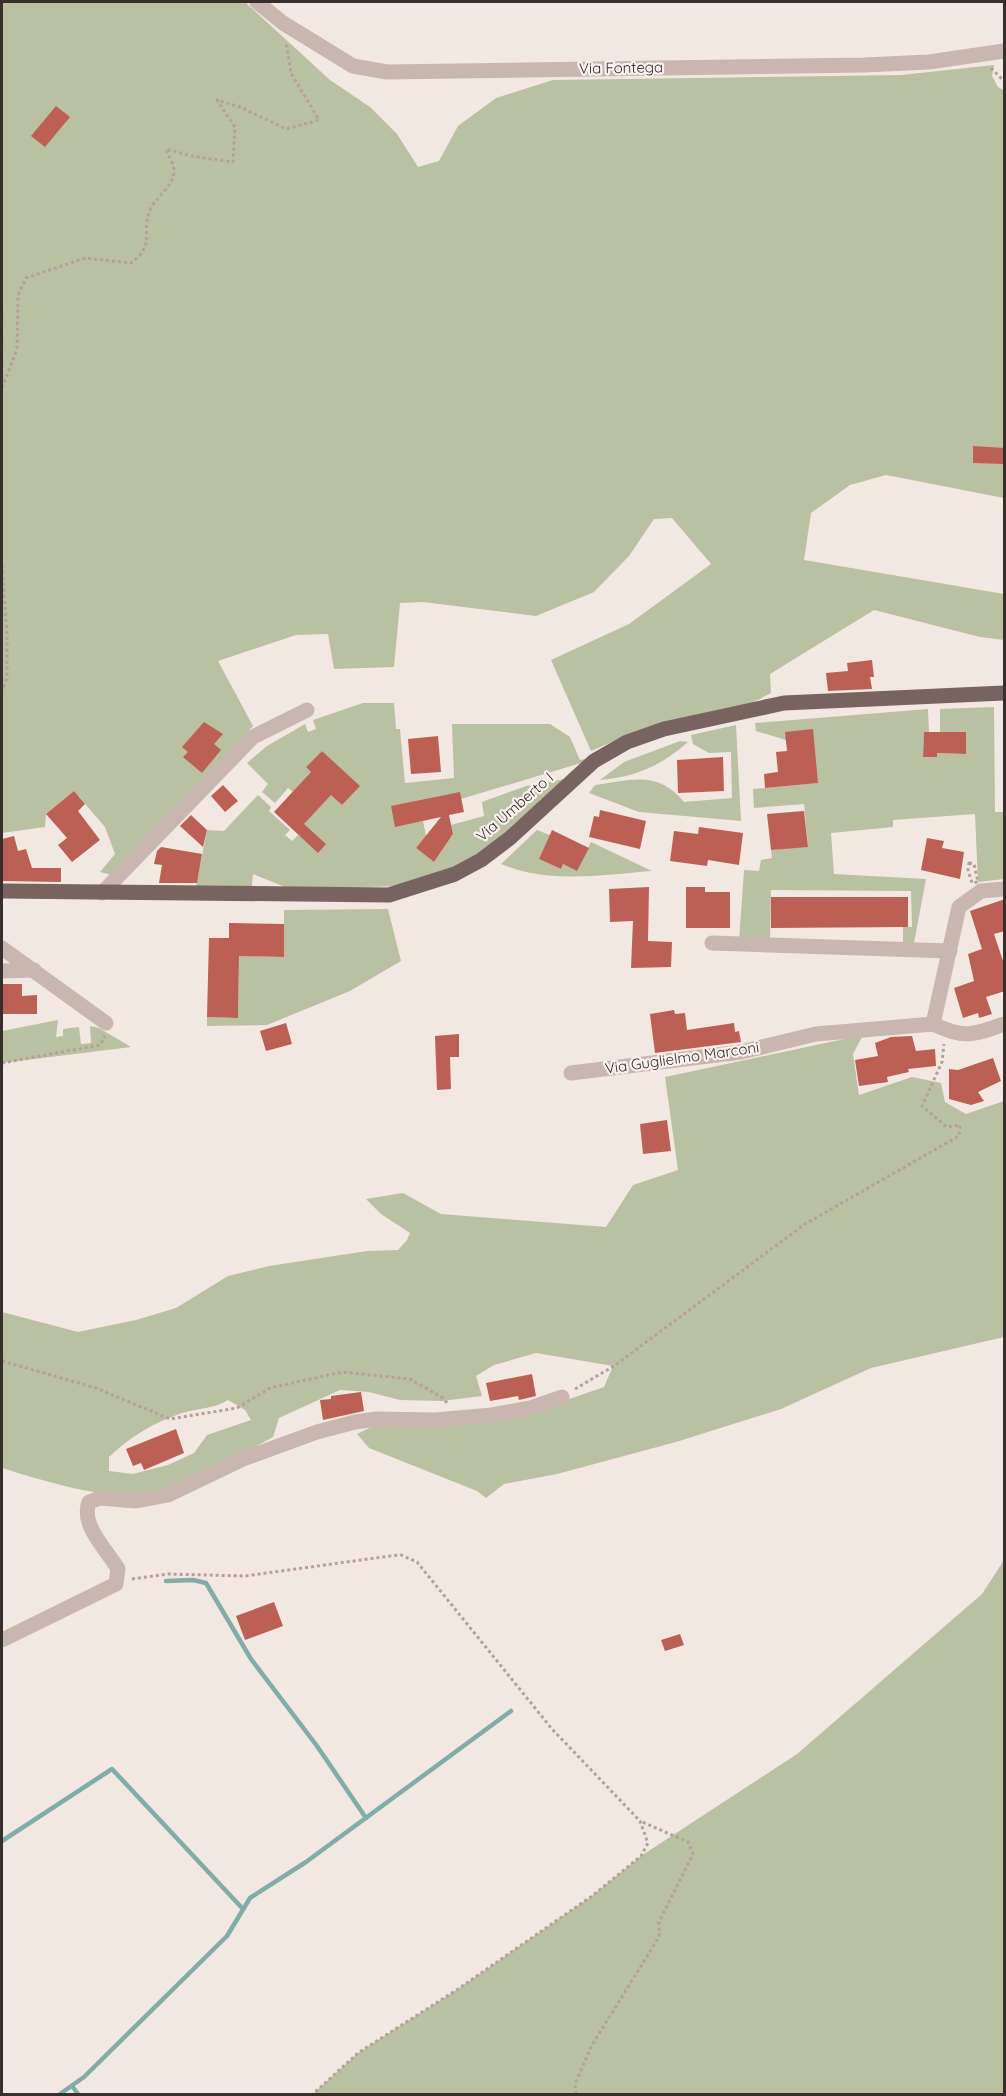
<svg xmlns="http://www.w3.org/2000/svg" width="1006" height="2096" font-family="Quicksand,sans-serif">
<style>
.green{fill:#bac0a2;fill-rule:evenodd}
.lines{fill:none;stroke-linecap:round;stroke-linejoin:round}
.stream{stroke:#82aca8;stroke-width:4.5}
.building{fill:#bc5f55}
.path{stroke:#b5a098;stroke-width:3;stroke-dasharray:3 3;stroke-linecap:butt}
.minor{stroke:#c9b6ae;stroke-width:15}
.major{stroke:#79635e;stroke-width:15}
.labels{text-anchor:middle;stroke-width:4.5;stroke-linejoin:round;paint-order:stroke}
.street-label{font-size:15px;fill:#382e2c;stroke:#f9f2ee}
</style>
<rect width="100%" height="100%" fill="#f2e8e1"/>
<g class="green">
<path d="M2,2H245L330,80L370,107L397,134L418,167L439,161L458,126L496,98L553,80L901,75L994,65L992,76L998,87L1004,90V498L886,475L850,485L811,513L804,560L1004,594V640L980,637L874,610L770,674L771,693L746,706L642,729L591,751L551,660L629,624L711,564L672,518L654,519L629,556L594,592L536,616L423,602L400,603L394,667L334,669L328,634L296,635L218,661L253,726L199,787L112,875L100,872L115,854L105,827L74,791L46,814L45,827L2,833Z"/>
<path d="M363,703H394L396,729H400L405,783L454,778L452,724H550L570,737L580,760L586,759L581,763L461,799L395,826L423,821L426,836L416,848L434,862L453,834L451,825L484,816L482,802L526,786L565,779L493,843L468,863L404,886L290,889L253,874L251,894L195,892L207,830L224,831L258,795L271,807L269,811L290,830L285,835L292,841L298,835L304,839V824L329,793L342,805L359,786L322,751L306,767L311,772L293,792L288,788L275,803L262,792L268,784L247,763L267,746L305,724L308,732L316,729L313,720Z"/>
<path d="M994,707L995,812H1004V879L978,882L975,814L893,820V827L831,833L834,874L926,879L914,943H903V927H912L911,891L771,890L770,942L739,941L744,870L759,871L761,860L772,858L771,850L808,846L804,804L754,808L753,789L817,783L786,740L756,731L755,723L928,709L929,732H924L923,757H937V753L965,754L966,732H940V709Z"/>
<path d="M736,725L741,821L639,812L589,793L595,785C631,780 658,770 684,802L732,798L731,752L709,753L693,744L691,735Z"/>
<path d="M680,741L688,742C661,766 635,777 600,780L624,762Z"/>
<path d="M537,830L550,835L539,859L561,869L563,864L577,871L591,842L652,871C601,875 550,884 501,864Z"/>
<path d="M388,909L401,961L350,991L267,1025L207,1026V1017L238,1018L239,956L284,957V910Z"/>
<path d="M58,1020L56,1037L63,1036V1029L79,1027L81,1044L91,1043L90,1026L99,1028L131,1047L2,1063V1031Z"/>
<path d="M863,1035L853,1054L859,1095L912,1077L941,1083L945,1102L966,1114L1004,1101V1337L871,1368L781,1409L676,1442L557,1474L504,1484L486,1498L477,1491L369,1448L357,1434L375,1425L529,1413L604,1387L613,1366L536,1353L494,1365L476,1376L482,1396L442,1401L400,1400L369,1392L340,1390L279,1418L273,1437C238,1456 203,1478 165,1489C111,1504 52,1483 2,1468V1312L78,1332L136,1320L176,1308L228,1276L269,1266L367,1251L398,1250L407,1240L410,1233L381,1214L366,1199L403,1193L441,1214L606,1227L633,1185L678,1170L665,1077ZM228,1400L245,1410L251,1420L207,1435L194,1453L168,1465L133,1474L109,1471V1457C131,1436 153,1423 182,1413C198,1408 214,1409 228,1400Z"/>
<path d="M1004,1560V2094H313L358,2053L458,1989L592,1896L641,1856L797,1754L982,1594Z"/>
</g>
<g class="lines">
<g class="stream">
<path d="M166,1581L193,1580L206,1583L251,1659L317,1746L366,1818"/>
<path d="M2,1841L112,1769L243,1909"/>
<path d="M72,2086L78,2094"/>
<path d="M60,2094L84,2077L227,1936L250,1898L306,1862L511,1711"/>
</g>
</g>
<g class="building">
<path d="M56,106L70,117L45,147L31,136Z"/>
<path d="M973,446L1005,448V464L973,463Z"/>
<path d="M872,660L874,677H870L872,689L828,691L826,673L848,671L847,663Z"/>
<path d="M204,722L223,734L214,744L221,750L202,773L183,757L188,752L182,747Z"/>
<path d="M813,729L818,783L765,788L764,774L778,772L776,752L787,751L785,732Z"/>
<path d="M924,732H966V754L937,753V757H923Z"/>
<path d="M438,736L441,772L411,774L408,739Z"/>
<path d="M322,751L360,786L342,805L331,795L304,824L326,844L318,853L274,812L311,772L306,767Z"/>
<path d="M723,757L724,791L678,793L677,760Z"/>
<path d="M223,785L238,801L225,812L211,796Z"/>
<path d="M74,791L85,804L78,811L100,840L72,862L58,845L67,838L46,814Z"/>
<path d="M460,792L464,812L449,815L453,834L434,862L416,848L441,817L395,827L391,806Z"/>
<path d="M600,810L646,821L640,849L589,837L594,816L599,817Z"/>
<path d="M804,811L808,847L771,850L767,814Z"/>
<path d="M191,815L207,830L203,847L180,826Z"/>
<path d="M699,827L743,833L739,865L708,860L707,866L670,861L674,831L698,834Z"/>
<path d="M552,830L589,848L577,871L563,864L561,869L539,859Z"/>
<path d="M14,836L18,851L26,849L32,868H61V882L2,881V839Z"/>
<path d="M927,838L944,841L942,848L964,852L960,879L921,870Z"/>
<path d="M161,847L202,854L197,883H159L162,865L154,864L157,851Z"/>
<path d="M649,887L648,941L672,942L671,967L631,968L633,921L610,922L609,889Z"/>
<path d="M686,887H705V892H730V928H686Z"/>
<path d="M771,897H908V927L771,928Z"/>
<path d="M1005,899V931L994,934L1005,967V991L986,997L992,1014L979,1018L978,1013L963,1018L954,988L974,981L968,954L982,949L970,911Z"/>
<path d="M229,923L284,924V957L239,956L238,1018L207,1017L209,938H229Z"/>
<path d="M2,984H22V996L37,995V1014H2Z"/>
<path d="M674,1010L675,1014L685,1013L687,1030L734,1023L735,1032L739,1031L741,1042L655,1053L650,1014Z"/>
<path d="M286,1023L292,1044L266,1051L260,1031Z"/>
<path d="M459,1034V1057H450L451,1089L437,1090L435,1036Z"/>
<path d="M912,1036L916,1051L935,1049L936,1066L908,1069L909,1072L887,1077L888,1082L859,1086L855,1060L878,1056L875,1043L891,1037Z"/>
<path d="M993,1058L1001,1081L978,1092L984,1101L971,1105L949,1099V1069L958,1070Z"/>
<path d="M667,1120L671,1151L643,1154L640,1124Z"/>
<path d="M532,1374L536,1396L519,1400L518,1396L490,1401L486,1383Z"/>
<path d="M361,1392L364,1411L323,1420L320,1400L331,1399V1396Z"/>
<path d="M176,1429L184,1453L144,1470L141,1463L133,1466L126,1449Z"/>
<path d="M274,1602L283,1626L245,1640L236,1616Z"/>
<path d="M680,1634L684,1645L665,1651L661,1640Z"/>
</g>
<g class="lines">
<g class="path">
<path d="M991,68L1004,81"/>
<path d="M2,305V384"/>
<path d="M2,388L17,349L18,295L26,278L85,258L131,263C157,244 140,234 150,210C156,196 173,188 174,171C174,164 168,155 166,149L191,156L233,162L235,127L217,100L240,107L286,129L319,120L291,73L286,43"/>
<path d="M2,565L7,635V678L2,691"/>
<path d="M969,863L974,864L978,882L972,883L968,870Z"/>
<path d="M2,1063L100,1045L105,1036"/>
<path d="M2,1361L96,1388L170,1419L237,1408L270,1388L342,1372L410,1379L443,1398L447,1403"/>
<path d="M575,1389L614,1366L805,1224L959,1136L960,1125L947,1127L922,1106L942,1062L944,1044"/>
<path d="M132,1579L168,1574L245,1576L390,1556L401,1555L417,1562L552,1729L640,1821L648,1843L641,1856L592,1896L458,1989L358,2053L313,2094"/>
<path d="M576,2094L575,2084L592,2045L659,1937V1922L693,1854L688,1842L640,1821"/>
</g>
<g class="minor">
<path d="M257,2L283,23L353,66L387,72L864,65L929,62L1004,51"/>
<path d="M102,893L253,737L307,710"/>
<path d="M712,943L950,951"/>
<path d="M2,948L106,1023"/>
<path d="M2,971L34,970"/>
<path d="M933,1024L959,907L981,891L1004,889"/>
<path d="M933,1024C964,1039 974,1035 1004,1024"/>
<path d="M571,1073L741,1052L816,1034L933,1024"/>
<path d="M2,1640L116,1584L118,1569C107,1550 80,1525 89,1502L100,1498L136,1501L168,1495L243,1459L317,1432L355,1422L377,1419L435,1420L492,1415L530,1408L562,1397"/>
</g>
<path class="major" d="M2,891L389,895L455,874L481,860L510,838L594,761L627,742L664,729L784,703L1004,693"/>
</g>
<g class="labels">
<g class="street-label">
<text transform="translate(621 68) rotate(-1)" y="5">Via Fontega</text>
<text transform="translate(515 807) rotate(-41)" y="5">Via Umberto I</text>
<text transform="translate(682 1058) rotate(-8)" y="5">Via Guglielmo Marconi</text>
</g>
</g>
<rect width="1006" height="2096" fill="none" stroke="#382e2c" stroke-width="6"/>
</svg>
